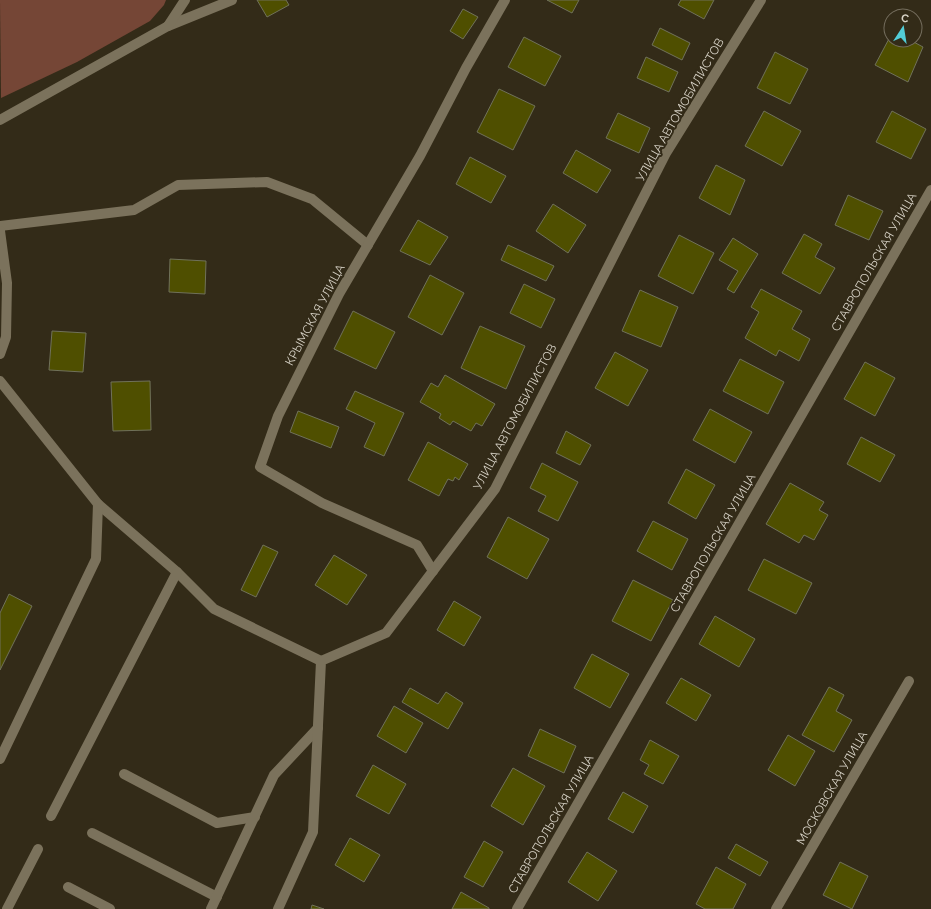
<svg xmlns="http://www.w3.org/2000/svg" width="931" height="909" font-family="Raleway,sans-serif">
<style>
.green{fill:#754636}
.building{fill:#4f4f00;stroke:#70715a}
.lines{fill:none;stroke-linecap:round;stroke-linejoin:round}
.minor{stroke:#7b725c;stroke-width:10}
.labels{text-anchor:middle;stroke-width:4;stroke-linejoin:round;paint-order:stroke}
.street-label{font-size:12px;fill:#d7d2c6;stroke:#332b18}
</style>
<rect width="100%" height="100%" fill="#332b18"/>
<path class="green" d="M0,0H166L164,5L150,21L77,62L1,98Z"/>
<g class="building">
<path d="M257,0H286L289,5L267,17Z"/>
<path d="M547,0H579L572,13Z"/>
<path d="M681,0H714L704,19L678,5Z"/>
<path d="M463,9L478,17L463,39L450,31Z"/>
<path d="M660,28L690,43L682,60L652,45Z"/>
<path d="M891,35V40H910L923,47L908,82L875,65Z"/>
<path d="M524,37L561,56L545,86L508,67Z"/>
<path d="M775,52L808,69L790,104L757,88Z"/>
<path d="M646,57L678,72L669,92L637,78Z"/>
<path d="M499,89L535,106L513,150L477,132Z"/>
<path d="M764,111L801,131L782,166L745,146Z"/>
<path d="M892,111L926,129L911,159L876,142Z"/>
<path d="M618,113L650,128L639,153L606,138Z"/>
<path d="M576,150L611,170L597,193L563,173Z"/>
<path d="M470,157L506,176L491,203L456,184Z"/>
<path d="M716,165L745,180L730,215L699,198Z"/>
<path d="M848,195L883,211L869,240L835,225Z"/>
<path d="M553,204L586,225L568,253L536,231Z"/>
<path d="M418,220L448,237L430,265L400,251Z"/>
<path d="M804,234L822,244L815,257L835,268L820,294L782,273Z"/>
<path d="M679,235L714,253L693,294L658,276Z"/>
<path d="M733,238L758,254L734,293L727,289L738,271L719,260Z"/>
<path d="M508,245L554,266L546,281L501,260Z"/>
<path d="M170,259L206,261L205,294L169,292Z"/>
<path d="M430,275L464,293L442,335L408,317Z"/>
<path d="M524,284L555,299L541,328L510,313Z"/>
<path d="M761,289L802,311L792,329L810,339L799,361L779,350L776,356L745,338L759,312L751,307Z"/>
<path d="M640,290L678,307L661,347L622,331Z"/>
<path d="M353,311L395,332L376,369L334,349Z"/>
<path d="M480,326L525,346L506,389L461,368Z"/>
<path d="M52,331L86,333L83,372L49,370Z"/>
<path d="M615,352L648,370L628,406L595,388Z"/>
<path d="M740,359L784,382L768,414L723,391Z"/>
<path d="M865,362L895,378L875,416L844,399Z"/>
<path d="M445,375L495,404L482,426L476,423L471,431L453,421L450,425L439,418L441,414L420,402L431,383L438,387Z"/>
<path d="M150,381L151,430L113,431L111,382Z"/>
<path d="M355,391L404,413L384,456L364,447L375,423L346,409Z"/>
<path d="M710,409L752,432L735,463L693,440Z"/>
<path d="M298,411L339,427L331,448L290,432Z"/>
<path d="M566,431L591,445L580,465L556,453Z"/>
<path d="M861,437L895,455L880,482L847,464Z"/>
<path d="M428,442L468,464L459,480L455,477L453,481L448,479L439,496L408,480Z"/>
<path d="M542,463L578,482L558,521L538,511L546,496L530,488Z"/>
<path d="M686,469L715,485L696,519L668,503Z"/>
<path d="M790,483L824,502L819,510L828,515L814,540L804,535L799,543L766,524Z"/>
<path d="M508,517L549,539L527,579L487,557Z"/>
<path d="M653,521L688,539L672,570L637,551Z"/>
<path d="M263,545L278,552L256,597L241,590Z"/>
<path d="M334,555L367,575L347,605L315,585Z"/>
<path d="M764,559L812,583L796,614L748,590Z"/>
<path d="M633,580L673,600L651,641L612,621Z"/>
<path d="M9,594L32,606L0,670V613Z"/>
<path d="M454,601L481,617L464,646L437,630Z"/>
<path d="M715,616L755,639L739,667L699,644Z"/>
<path d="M592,654L629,674L610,708L574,688Z"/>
<path d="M681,678L711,695L696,721L666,703Z"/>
<path d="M829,687L844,695L836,711L852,720L834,752L802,735Z"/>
<path d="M410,688L438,704L446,692L463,703L448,729L402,702Z"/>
<path d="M394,706L423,723L406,753L377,736Z"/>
<path d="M540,729L576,746L564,773L528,756Z"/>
<path d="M788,735L815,751L795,786L768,770Z"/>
<path d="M650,740L679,756L663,784L644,774L649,765L640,760Z"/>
<path d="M373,765L406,784L389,814L356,796Z"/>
<path d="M513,768L545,786L523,825L491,806Z"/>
<path d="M623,792L648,806L633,833L608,819Z"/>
<path d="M350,838L380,855L364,882L335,865Z"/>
<path d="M484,841L503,852L483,887L464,877Z"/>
<path d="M736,844L768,862L760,876L728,858Z"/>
<path d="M587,852L617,871L598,901L568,882Z"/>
<path d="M840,862L868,876L852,909L823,895Z"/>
<path d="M716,867L746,884L733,909H705L696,904Z"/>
<path d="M461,892L489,908V909H452Z"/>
<path d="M312,905L324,909H311Z"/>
</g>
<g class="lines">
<g class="minor">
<path d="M168,26L232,0"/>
<path d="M0,120L168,26L185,0"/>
<path d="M0,226L134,210L178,185L267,182L312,199L368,245"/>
<path d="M0,231L7,283L6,337L0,354"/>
<path d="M0,381L98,504L177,572L214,609L321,661"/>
<path d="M433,571L417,545L322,503L260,467L278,416L339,294L420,156L466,68L505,0"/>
<path d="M0,759L96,559L98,504"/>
<path d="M124,774L217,823L255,817"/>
<path d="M51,816L177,572"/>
<path d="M92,833L217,897"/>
<path d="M68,887L110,909"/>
<path d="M7,909L38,849"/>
<path d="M211,909L274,775L318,728"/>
<path d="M278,909L313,832L321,661L386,633L495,489L666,153L761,0"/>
<path d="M517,909L931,190"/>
<path d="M776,909L909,681"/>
</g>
</g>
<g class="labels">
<g class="street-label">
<text transform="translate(680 110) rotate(-60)" y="4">УЛИЦА АВТОМОБИЛИСТОВ</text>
<text transform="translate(874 262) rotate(-60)" y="4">СТАВРОПОЛЬСКАЯ УЛИЦА</text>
<text transform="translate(315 315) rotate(-62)" y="4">КРЫМСКАЯ УЛИЦА</text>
<text transform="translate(515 417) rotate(-62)" y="4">УЛИЦА АВТОМОБИЛИСТОВ</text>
<text transform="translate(713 543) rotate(-60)" y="4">СТАВРОПОЛЬСКАЯ УЛИЦА</text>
<text transform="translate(832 788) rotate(-60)" y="4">МОСКОВСКАЯ УЛИЦА</text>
<text transform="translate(551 824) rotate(-60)" y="4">СТАВРОПОЛЬСКАЯ УЛИЦА</text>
</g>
</g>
<g transform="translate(903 28) rotate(12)"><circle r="19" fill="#332b18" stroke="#756e5e"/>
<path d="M0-3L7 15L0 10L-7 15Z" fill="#52ccd6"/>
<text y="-6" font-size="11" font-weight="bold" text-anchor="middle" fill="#d7d2c6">С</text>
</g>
</svg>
